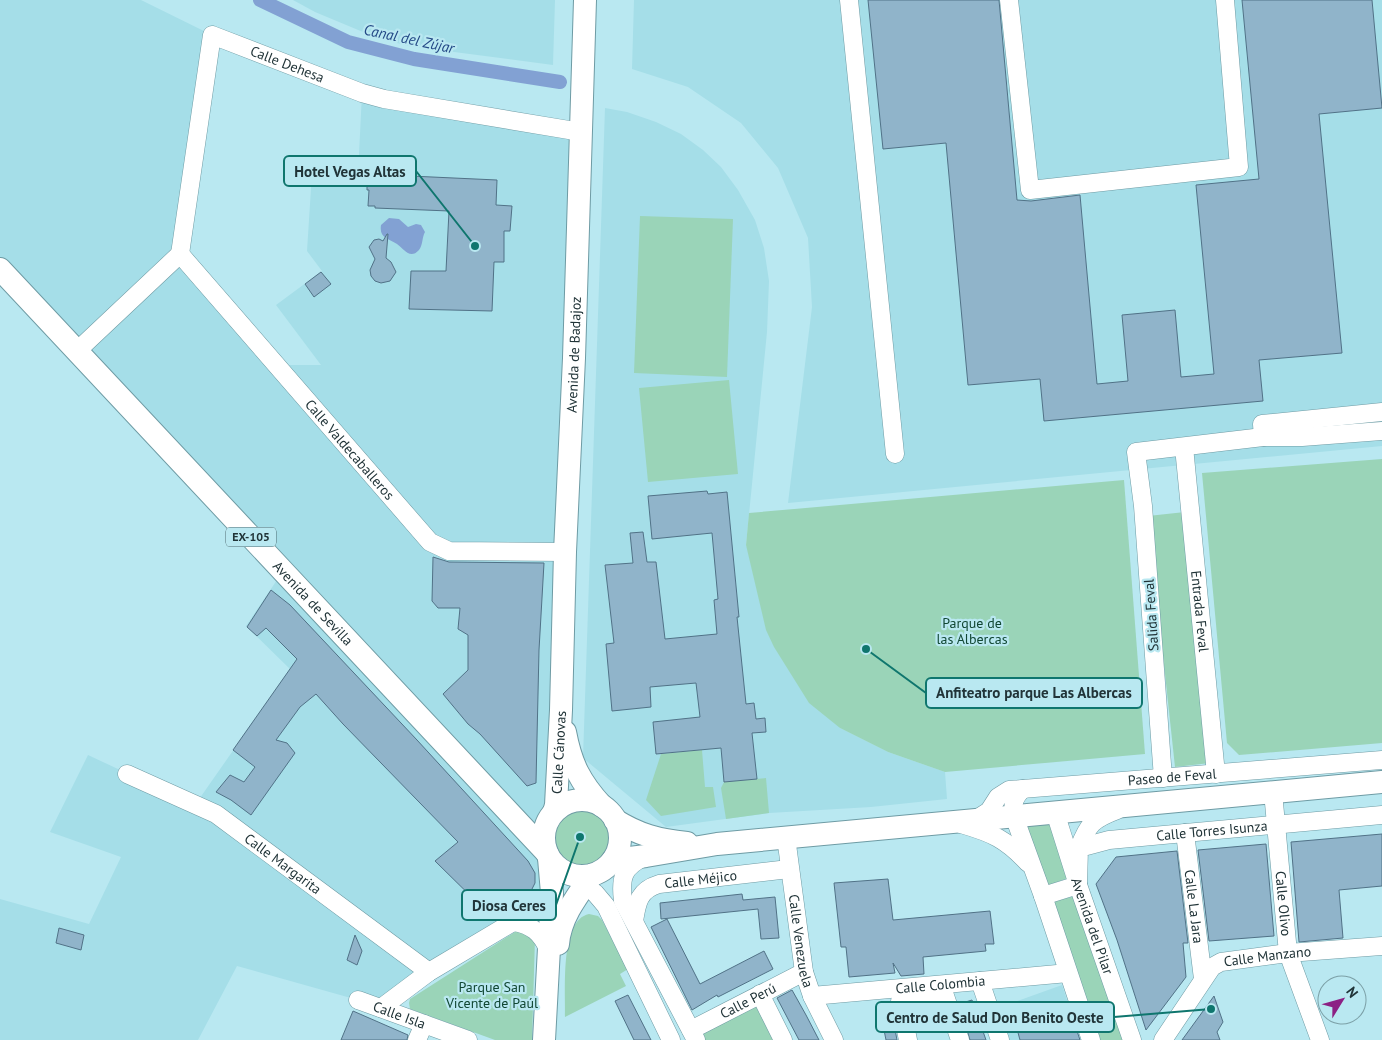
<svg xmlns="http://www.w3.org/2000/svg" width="1382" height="1040" font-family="'PT Sans',sans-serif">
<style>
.built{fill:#a5dee8}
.green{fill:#9ad4b8}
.water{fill:#82a1d3}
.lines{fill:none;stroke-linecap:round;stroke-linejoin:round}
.canal{stroke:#82a1d3;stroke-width:14}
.building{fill:#90b4ca;stroke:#517287}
.minor-casing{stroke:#6e9ba4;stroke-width:19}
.major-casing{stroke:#6e9ba4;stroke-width:24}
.minor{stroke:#fff;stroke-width:18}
.major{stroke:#fff;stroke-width:22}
.labels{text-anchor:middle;stroke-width:4.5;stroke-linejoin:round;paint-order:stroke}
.shield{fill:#b9e8f1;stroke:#4f6a70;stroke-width:1}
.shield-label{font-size:12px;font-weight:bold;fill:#213438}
.street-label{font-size:14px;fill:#213438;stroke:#b9e8f1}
.park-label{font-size:14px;fill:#114733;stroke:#b9e8f1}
.water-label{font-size:15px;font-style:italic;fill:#234986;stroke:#b9e8f1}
.leader{fill:none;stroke:#0f766e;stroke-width:2}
.callout-dot{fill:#0f766e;stroke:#b9e8f1;stroke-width:2}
.callout{fill:#b9e8f1;stroke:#0f766e;stroke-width:2}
.callout-label{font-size:15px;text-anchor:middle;font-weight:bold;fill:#213438}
</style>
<rect width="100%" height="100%" fill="#b9e8f1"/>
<g class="built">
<path d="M0,0H141L212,35L180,254L276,365H321L276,305L322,271L307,251L312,173L358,175L362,93L581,132L556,805L544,830L545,900L528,913L381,1008L358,1000L237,966L198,1040H0V899L89,924L121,857L50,832L88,755L195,805L290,669L246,626L283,571L0,269Z"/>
<path d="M293,0H555L553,65L408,46L375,37L315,12Z"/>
<path d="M634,0H1382V446L788,503L812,307L808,238L778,168L741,123L688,87L632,69Z"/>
<path d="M605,108L627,112L656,122L681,134L703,150L721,167L738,190L755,220L764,248L769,281L767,332L746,545L840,728L888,752L945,772L947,799L871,807L769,813L666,827L583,758Z"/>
<path d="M1062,985L1080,1040H1005L995,1009Z"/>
</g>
<g class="green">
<path d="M640,216L733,219L727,377L634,373Z"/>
<path d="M729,380L738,474L648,482L639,388Z"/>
<path d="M1382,459V743L1239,755L1227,743L1202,473Z"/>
<path d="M1124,480L1145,754L945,772L888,752L840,728L809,703L774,647L766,630L746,545L749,513Z"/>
<path d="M1185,512L1210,763L1175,767L1148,516Z"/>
<path d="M702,750L705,787H713L716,807L661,816L646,800L661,754Z"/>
<path d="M766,778L769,813L726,819L721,788L724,782Z"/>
<path d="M581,800L592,802C600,810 613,821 618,830C621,836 619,844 618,849C612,869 601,872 583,873C579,873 572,875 568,874C549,870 540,841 546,826C552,810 565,803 581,800Z"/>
<path d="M1050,820L1071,877L1046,886L1024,824Z"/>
<path d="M1075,896L1128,1040H1096L1052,902Z"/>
<path d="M589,914L598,916L602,920L628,969L620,974L626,986L565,1017C566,993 559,920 589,914Z"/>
<path d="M518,930L535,938L532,1040H495L410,1009L409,1003L410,999Z"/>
<path d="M758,1000L778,1040H703L698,1031Z"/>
</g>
<path class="water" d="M389,218L399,219L408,227L416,224L421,225L425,232C422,237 423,245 419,250C410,260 404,249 397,244C388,238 379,238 381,225Z"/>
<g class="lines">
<path class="canal" d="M260,0L348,42L414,59L560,82"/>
</g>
<g class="building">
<path d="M868,0H999L1017,200L1031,201L1080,195L1097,384L1128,381L1122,315L1175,310L1181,377L1214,374L1196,185L1259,179L1242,0H1372L1382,108L1319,114L1342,353L1259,360L1263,401L1044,421L1040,379L968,385L946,143L883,149Z"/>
<path d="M367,174L497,180L496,205L512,206L510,231H504V262H494L492,311L409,309L411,271H446L449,211L375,208V206H368L369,190H367Z"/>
<path d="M387,234H388L386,258L391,262L396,272L390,281L381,283L375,281L371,276L370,270L375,259L369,247L374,240L379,239L383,241Z"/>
<path d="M321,272L331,284L314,297L305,284Z"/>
<path d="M707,491L708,494L727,492L739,617H737L746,704L754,703L756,719L765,718L766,732L752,733L757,779L724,782L721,748L656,754L653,722L700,717L696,683L650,687L651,707L612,711L606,644L614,643L605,565L633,563L630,533L643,532L647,562H656L665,639L717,634L714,600L718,599L712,533L652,539L648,496Z"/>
<path d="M433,557L449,562L544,563L539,650L536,783L527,786L480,734L468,724L443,694L468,670V635L458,629L460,608H438L432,601Z"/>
<path d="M271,590L290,605L417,740L528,861L535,873V883L530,893L513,903L512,901L490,915L435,861L458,842L343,724L316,694L300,707L276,740L287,743L295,753L251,815L231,800L216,792L230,775L244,782L255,767L233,750L297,659L266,628L257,636L247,627Z"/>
<path d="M1382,834V886L1339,890L1343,938L1299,942L1291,842Z"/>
<path d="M1266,844L1274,936L1209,941L1198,850Z"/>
<path d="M1177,851L1188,943H1183L1186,977L1146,1030L1117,940L1096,884L1116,857Z"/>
<path d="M888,879L893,920L990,911L994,944H985L986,951L923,957L924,974L901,976L893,963L895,973L849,977L846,947H841L834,883Z"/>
<path d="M742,894L743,900L775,897L779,938L761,939L758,909L661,919L660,903Z"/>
<path d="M667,919L700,984L764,951L773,969L718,997L717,995L692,1010L651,927Z"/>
<path d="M59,928L84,935L81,950L56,943Z"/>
<path d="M355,935L362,951L357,965L347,960Z"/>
<path d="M792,990L806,1015L819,1040H799L777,998Z"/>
<path d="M628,995L651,1040H634L615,1001Z"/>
<path d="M1214,996L1223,1022L1217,1032L1220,1040H1182Z"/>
<path d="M972,1000L986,1040H970L959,1004Z"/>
<path d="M890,1003L897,1040H886L879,1005Z"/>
<path d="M353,1011L408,1035L407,1040H341Z"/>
<path d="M1055,1015L1057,1022L1065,1019L1068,1030L1076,1028L1080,1040H1020L1017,1029Z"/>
</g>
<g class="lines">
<g class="minor-casing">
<g id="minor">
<path d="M849,0L895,454"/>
<path d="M1009,0L1030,190L1239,167L1225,0"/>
<path id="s1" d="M180,254L212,35L362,93L384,99L581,132"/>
<path id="s2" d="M180,254L430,542L449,551L565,552"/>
<path d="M77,351L180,254"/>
<path d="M1263,437L1262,424L1382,412"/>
<path id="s3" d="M1184,447L1216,774"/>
<path id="s4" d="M127,774L216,814L429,972"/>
<path d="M1163,778L1143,506L1136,452L1263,437H1302L1382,431"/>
<path d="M1023,789C1014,797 1012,804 1014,816L1043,896L1091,1040"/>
<path id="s5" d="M1273,792L1288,953L1320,1040"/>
<path id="s6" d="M1055,812L1078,885L1132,1040"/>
<path id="s7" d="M975,820L989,811L998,797L1009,790L1382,760"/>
<path d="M961,824C992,833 1006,839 1028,863"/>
<path id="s8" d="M1185,833L1203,979"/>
<path id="s9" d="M786,837L804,972L812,996L834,1040"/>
<path d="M1079,848C1088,824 1093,819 1117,810"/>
<path d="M644,857C623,867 620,878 623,901L696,1040"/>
<path d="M573,876L595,893L606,906L671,1040"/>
<path id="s10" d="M1043,896L1078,885L1079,848L1109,840L1382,815"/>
<path id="s11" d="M634,921C637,902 639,890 659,884L789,869"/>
<path d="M514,922C532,925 541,933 548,949"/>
<path d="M980,981L1000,1040"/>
<path d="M760,994L783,1040"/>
<path id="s12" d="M812,996L1068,973"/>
<path id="s13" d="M358,1000L468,1040"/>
<path d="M381,1008L429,972L528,913"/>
<path id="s14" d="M691,1030L804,972"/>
<path d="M417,1040L424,1024"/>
<path d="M908,1040L900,1001L944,993L960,1040"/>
<path id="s15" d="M1163,1040L1212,967L1221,962L1288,953L1382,946"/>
</g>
</g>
<g class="major-casing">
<g id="major">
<path id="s16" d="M0,269L547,853"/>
<path d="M565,732C571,764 580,782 602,806"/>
<circle cx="582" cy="838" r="38"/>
<path id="s17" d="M554,812L556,805L561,710L565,552L574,358L585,0"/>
<path d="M615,820C639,835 658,840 687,843"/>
<path d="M613,860L646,856L717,844L1382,782"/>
<path d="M558,944C560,918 577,896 592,875"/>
<path d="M544,1040L552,893L549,858"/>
</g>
</g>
<use href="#minor" class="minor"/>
<use href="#major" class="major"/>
</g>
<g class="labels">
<rect class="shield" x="226" y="527.5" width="50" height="19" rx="4"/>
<g class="shield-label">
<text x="251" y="541">EX-105</text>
</g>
<g class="street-label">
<text dy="5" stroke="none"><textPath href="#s1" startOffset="302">Calle Dehesa</textPath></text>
<text dy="5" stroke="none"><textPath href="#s17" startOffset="458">Avenida de Badajoz</textPath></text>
<text dy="5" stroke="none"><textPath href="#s2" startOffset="259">Calle Valdecaballeros</textPath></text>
<text dy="5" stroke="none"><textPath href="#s16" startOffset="458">Avenida de Sevilla</textPath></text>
<text dy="5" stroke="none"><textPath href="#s3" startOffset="165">Entrada Feval</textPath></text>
<text transform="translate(1151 615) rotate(-94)" y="5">Salida Feval</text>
<text dy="5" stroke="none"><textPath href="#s17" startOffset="60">Calle Cánovas</textPath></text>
<text dy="5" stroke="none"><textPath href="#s7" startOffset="210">Paseo de Feval</textPath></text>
<text dy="5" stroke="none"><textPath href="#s10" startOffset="208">Calle Torres Isunza</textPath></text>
<text dy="5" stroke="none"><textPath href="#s4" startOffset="181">Calle Margarita</textPath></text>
<text dy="5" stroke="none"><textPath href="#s11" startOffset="90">Calle Méjico</textPath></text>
<text dy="5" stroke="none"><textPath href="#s5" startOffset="112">Calle Olivo</textPath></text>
<text dy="5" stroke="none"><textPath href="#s8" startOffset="74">Calle La Jara</textPath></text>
<text dy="5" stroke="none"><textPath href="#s6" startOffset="120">Avenida del Pilar</textPath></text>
<text dy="5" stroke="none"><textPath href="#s9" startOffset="105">Calle Venezuela</textPath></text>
<text dy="5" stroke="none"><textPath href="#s15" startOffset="145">Calle Manzano</textPath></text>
<text dy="5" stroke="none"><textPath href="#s12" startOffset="129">Calle Colombia</textPath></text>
<text dy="5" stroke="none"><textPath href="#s14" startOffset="64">Calle Perú</textPath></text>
<text dy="5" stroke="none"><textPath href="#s13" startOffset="44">Calle Isla</textPath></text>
</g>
<g class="park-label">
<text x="972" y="628">Parque de<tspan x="972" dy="16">las Albercas</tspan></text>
<text x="492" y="992">Parque San<tspan x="492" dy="16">Vicente de Paúl</tspan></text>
</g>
<g class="water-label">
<text transform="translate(409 39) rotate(12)" y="5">Canal del Zújar</text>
</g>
</g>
<path class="leader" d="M475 246L416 171M866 649L926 693M580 837L556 905M1211 1009L1114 1017"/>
<g class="callout-dot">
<circle cx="475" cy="246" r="5"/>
<circle cx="866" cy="649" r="5"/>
<circle cx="580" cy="837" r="5"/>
<circle cx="1211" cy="1009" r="5"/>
</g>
<g class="callout">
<rect x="284" y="156" width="132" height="30" rx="5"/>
<rect x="926" y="678" width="216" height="30" rx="5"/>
<rect x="462" y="890" width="94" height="30" rx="5"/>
<rect x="876" y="1002" width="238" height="30" rx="5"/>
</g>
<g class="callout-label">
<text x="350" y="177">Hotel Vegas Altas</text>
<text x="1034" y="698">Anfiteatro parque Las Albercas</text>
<text x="509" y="911">Diosa Ceres</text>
<text x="995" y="1023">Centro de Salud Don Benito Oeste</text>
</g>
<g transform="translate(1342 1000) rotate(53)"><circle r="24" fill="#b9e8f1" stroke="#7ca0a7"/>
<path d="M0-4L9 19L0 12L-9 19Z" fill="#8c2084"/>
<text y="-8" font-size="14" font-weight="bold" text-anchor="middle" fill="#213438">N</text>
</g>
</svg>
